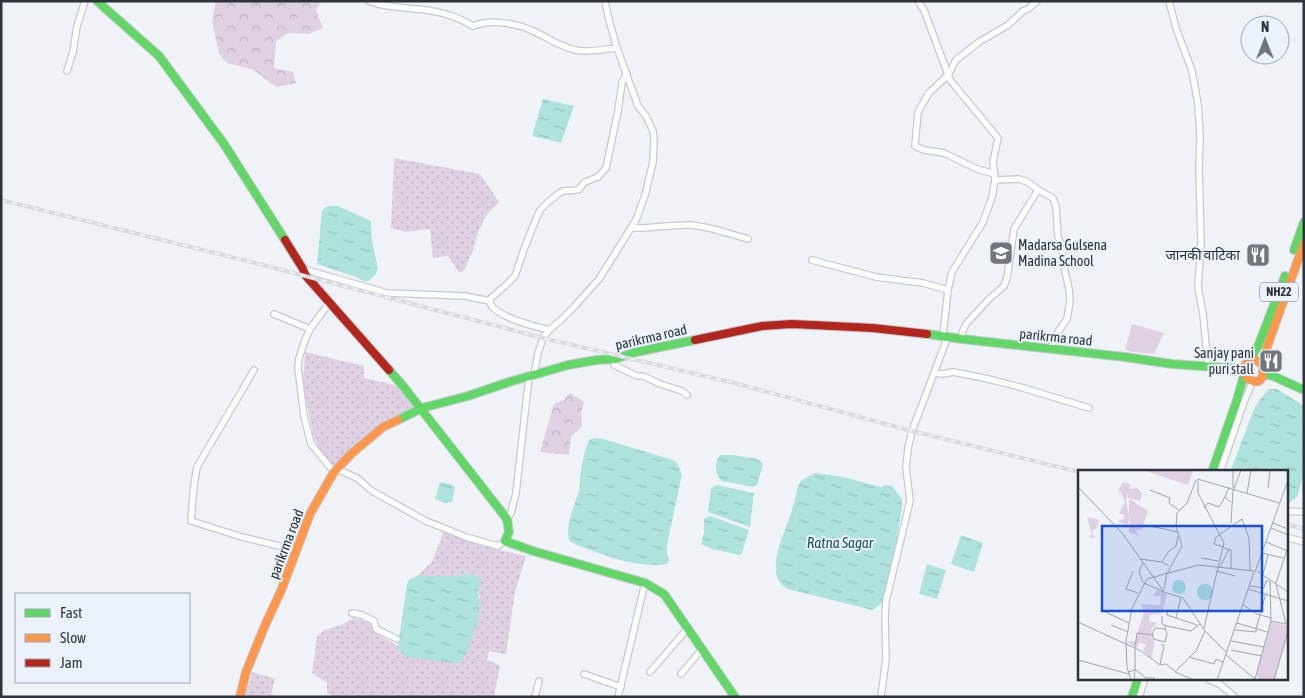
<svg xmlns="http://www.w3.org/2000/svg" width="1305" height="698" font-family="'Asap Condensed','Noto Sans Devanagari',sans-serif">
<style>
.grass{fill:url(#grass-dots)}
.forest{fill:url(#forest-crowns)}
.green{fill:#dfd0e4}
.water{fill:url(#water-ripples)}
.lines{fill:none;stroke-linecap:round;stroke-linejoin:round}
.street-casing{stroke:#c6cad0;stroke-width:8}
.fast-casing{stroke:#c6cad0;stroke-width:10}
.slow-casing{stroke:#c6cad0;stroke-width:10}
.jam-casing{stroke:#c6cad0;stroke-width:10}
.street{stroke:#fdfdfe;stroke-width:5.5}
.fast{stroke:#63d668;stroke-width:8}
.slow{stroke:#ff974d;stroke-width:8}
.jam{stroke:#b3261e;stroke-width:8}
.rail-casing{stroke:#dadadc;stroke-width:4}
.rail{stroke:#ebf2fc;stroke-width:2;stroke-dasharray:5.5;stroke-linecap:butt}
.labels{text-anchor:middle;stroke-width:4;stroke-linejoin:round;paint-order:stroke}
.shield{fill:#ebf2fc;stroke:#676c74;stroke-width:1}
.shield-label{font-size:12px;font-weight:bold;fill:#2e3339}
.poi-label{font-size:14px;fill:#2e3339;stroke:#ebf2fc;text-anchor:end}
.street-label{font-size:14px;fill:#2e3339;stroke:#ebf2fc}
.water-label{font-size:15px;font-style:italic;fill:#185550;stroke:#ebf2fc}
.inset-road{fill:none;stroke:#a2a6ac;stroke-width:1}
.view{fill:#1d4ed8;fill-opacity:0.15;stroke:#1d4ed8;stroke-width:2.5}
.inset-edge{fill:none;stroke:#2e3339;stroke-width:2.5}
</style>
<defs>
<pattern id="grass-dots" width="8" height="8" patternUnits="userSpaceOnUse" patternTransform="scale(1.25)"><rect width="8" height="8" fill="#dfd0e4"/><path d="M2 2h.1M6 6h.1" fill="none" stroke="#c0b3c4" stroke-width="1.8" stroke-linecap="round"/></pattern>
<pattern id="forest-crowns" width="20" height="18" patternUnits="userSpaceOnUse" patternTransform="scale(1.25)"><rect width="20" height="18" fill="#dfd0e4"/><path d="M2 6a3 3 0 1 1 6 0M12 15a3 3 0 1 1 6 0" fill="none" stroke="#c0b3c4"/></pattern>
<pattern id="water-ripples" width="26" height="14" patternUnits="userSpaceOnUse" patternTransform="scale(1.25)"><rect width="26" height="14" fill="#aee2dd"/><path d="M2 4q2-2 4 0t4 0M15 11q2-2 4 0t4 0" fill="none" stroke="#96c2be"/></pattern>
</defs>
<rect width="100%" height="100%" fill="#eff3f8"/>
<g class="grass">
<path d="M394,158L480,174L499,202L486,216L478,232L473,250L464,271L459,272L448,256L433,258L430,229L406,232L391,228Z"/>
<path d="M305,352L364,366V378L395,385L417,408L385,420L362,438L334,467L326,459L314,439L303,384Z"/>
<path d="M445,528L494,549L526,556L515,592L506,654L489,651L487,660L500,665L494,697H333L327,692V683L312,673L317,637L324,630L342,625L353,618L360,619L372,624L374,632L398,646L399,650L480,598L478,589L471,574L455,576H417L432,562Z"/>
<path d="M252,672L275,679L271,694L281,697H245Z"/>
</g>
<g class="forest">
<path d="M216,1H333L332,2H321L316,10L323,28L309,34L288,33L276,41L274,68L293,72L296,83L277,87L266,80L254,70L227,63L219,54L212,21Z"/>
<path d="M570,393L584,402L581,414L582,426L571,437L569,455L540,452L554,404L564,400Z"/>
</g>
<path class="green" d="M1132,324L1164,333L1154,354L1132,352L1125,350Z"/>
<g class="water">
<path d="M543,99L574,106L561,143L532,136Z"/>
<path d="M328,206H338L371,221L372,241L378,269L375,275L370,280L365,282L356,277L317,264L322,211L324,208Z"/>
<path d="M1269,389H1277L1304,406V474L1297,497L1286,505V472H1230L1254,409L1261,398Z"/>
<path d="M595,438L603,439L673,460L677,463L682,474L667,545V553L669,560L667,564C636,569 605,555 576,545L569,540C565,523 575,506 579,490C580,486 580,482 580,478C582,465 584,449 590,439Z"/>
<path d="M720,455H733L758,459L763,464L757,485L753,487L722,481C715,476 714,461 720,455Z"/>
<path d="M815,473L843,477L881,487L886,485L892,486L902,499V507L894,557L885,595L881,604L872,610L788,589C761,576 786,531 792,510C793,505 795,500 796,495C797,491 797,487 799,484C802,478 810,476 815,473Z"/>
<path d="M440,482L451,484L455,487L452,502L445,503L435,499Z"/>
<path d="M717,485L754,493L750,527L708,512L711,489L713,487Z"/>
<path d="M710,516L749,530L742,553L740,555L712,549L701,544L704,532V519Z"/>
<path d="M961,535L983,543L974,572L951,564Z"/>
<path d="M927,564L946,570L937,599L919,594Z"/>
<path d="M471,574L479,577L481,585L478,589C479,597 480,605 479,613C477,623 468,657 460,662C458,663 455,663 452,663L406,657L399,650L398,646L407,584C409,579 411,578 417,576H455Z"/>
</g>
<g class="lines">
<g class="street-casing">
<g id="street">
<path d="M369,1C389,9 410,7 432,11C446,13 461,19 473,26C491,19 516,23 533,31C547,37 560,47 575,50C588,53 604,49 617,48"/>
<path d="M918,1L924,10L950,80L998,138L993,162L995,180L992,197L983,222L952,272L948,290L943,335"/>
<path d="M1169,1L1176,28L1192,71L1198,104L1200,135L1199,168L1201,242L1198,287L1203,314L1208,366"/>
<path d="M67,71L73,52L77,26L85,1"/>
<path d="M995,174L977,169L944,153L924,150L915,146L918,112L929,93L948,75L956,60L979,42L1008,25L1023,11L1028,9L1037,1"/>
<path d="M995,180L1018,179L1028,182L1038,190L1053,198L1056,207L1058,237L1062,246L1063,263L1069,289L1070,301L1067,319L1053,339L1051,349"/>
<path d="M631,228C651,229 671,224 690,225C708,226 730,234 748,239"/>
<path d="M812,260L876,277L923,283L948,290"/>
<path d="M303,269L387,293L465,296L490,301"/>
<path d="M330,302L310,329L305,340L299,358L298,368L304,416L311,444L334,472"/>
<path d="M274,314L310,329"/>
<path d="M549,330C536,327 498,317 491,305C489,302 490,301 491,298L506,285L515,276L523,252L538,214L541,209L547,203L558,194L563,191L578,190L585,182L598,177L606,168L618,111L622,82L627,74"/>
<path d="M962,339V333L966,324L988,300L1004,286L1007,278L1014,229L1038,190"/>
<path d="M615,359L614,365L637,376H643L660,384L682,391L687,395"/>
<path d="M254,370L197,467L194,485L191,521L242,537L296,550"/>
<path d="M934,373L943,374L953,372L984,378L1020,387L1089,408"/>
<path d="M534,375L538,353L543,338L549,330L560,321L574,307L599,279L636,220L645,195L653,162L654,139L653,131L646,116L638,106L617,48L609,20L605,1"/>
<path d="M337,469L357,478L372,491L426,521L466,537L498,546L505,541"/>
<path d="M1220,472L1244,402L1253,381"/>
<path d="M1286,511L1304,512"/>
<path d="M507,519L511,513L516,493L529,377"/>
<path d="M1286,537L1304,542"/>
<path d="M352,613L362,615L374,621L376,629L397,639"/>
<path d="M650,672L688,628"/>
<path d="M584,674L621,687"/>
<path d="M681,674L702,649"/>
<path d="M1208,679L1221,685L1235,697"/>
<path d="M535,697L539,681"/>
<path d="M618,697L645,583"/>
<path d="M881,697L886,659L885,616L886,601L910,501L906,467L908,448L912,431L948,336"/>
<path d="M1139,697L1145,679"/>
</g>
</g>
<g class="fast-casing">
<g id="fast">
<path d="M97,1L159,56L224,144L285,240"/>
<path d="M1294,250L1304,222"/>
<path d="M927,334L962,339L1125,357L1172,364L1243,369"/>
<path d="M1250,360L1259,344L1285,276"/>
<path d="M389,370L403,386L507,519L509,532L505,541L533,551L645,583L664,594L735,697"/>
<path d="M1264,374L1273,376L1304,390"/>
<path d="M398,420L422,408L468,396L509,382L568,365L597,360L615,359L636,352L695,340"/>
<path d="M1212,472L1237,400L1244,375"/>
<path d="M1132,697L1138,679"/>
</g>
</g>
<g class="slow-casing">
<g id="slow">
<path d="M1263,365L1256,360L1248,361L1243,369C1244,374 1247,380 1253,381C1265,384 1263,370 1263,363C1263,358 1266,352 1267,347L1304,243"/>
<path d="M240,697L246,672L266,623L281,591L310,514L334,472L351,454L383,427L398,420"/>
</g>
</g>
<g class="jam-casing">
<g id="jam">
<path d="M285,240L303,269L306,276L389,370"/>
<path d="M695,340L762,326L792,324L873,328L927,334"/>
</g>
</g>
<use href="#street" class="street"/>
<use href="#fast" class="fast"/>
<use href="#slow" class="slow"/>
<use href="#jam" class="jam"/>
<g class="rail-casing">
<g id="rail">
<path d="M1,200L259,264L543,338L734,383L912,431L1079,472"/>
<path d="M1286,524L1304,529"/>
</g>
</g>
<use href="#rail" class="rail"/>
</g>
<defs>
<g id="school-square" transform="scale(1.25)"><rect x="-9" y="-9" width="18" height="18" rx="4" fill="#72767c" stroke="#ebf2fc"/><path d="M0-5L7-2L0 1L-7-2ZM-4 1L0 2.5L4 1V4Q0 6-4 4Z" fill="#fff"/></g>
<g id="restaurant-square" transform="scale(1.25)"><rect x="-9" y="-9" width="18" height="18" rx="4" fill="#72767c" stroke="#ebf2fc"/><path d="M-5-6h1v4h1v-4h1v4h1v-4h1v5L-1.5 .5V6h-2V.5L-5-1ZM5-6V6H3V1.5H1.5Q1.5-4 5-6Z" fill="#fff"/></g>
</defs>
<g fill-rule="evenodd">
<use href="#school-square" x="1001" y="253"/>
<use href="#restaurant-square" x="1258" y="255"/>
<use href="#restaurant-square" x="1271" y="361"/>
</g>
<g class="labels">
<rect class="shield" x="1260" y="282.5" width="38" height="19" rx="4"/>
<g class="shield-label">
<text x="1279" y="296">NH22</text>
</g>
<g class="poi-label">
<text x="1018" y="250" text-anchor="start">Madarsa Gulsena<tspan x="1018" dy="16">Madina School</tspan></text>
<text x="1240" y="260">जानकी वाटिका</text>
<text x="1254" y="358">Sanjay pani<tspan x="1254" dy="16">puri stall</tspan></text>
</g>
<g class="street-label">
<text transform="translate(651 337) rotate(-13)" y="5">parikrma road</text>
<text transform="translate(1056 337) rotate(6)" y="5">parikrma road</text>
<text transform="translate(286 544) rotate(-69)" y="5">parikrma road</text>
</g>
<g class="water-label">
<text x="840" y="548">Ratna Sagar</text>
</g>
</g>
<g transform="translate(1078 470)">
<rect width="210" height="210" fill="#eff3f8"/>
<path d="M79,120L89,124L84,143L72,145L71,151L79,153L73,159L76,167H71L77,172L73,189L65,180L68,175L61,172L59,178L48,172L57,171L66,142L63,134L82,135L83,126H75Z" fill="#dfd0e4"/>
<path d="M65,0H115L110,15ZM45,12L52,14L51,19L60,18L64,24L62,31L50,28V23L48,31L51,44V30H53L70,41L64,59L58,61L61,66L51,62L52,44L50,56L40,51L46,49V45L41,43L47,33L44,24L40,23H44L40,20ZM9,47L21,50L19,58L14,61L17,68L11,67L14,64Z" fill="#dfd0e4"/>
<path d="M193,152L210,156V162L196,210H182L178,205Z" fill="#dfd0e4"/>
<path d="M94 117a7 7 0 1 1 14 0a7 7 0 1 1-14 0ZM119 122a8 8 0 1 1 16 0a8 8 0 1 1-16 0Z" fill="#aee2dd"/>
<path class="inset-road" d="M0,17L44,63L86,122L105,128L127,161L148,182M151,17L147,27L152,32M155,18V0M190,18L192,0M156,19L163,0M72,20L92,28L91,33L101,40M169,23L173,0M126,38L130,33L141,37L147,27M153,53L155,19M195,53L210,59M67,55L100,62M193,58L210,65M188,72L210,81M146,77L136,74L138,67L164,49L171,68L172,100M146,78L153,80V98M184,83L205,88M123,88L140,91M62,89L84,92M65,93L61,101L65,113M91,96L84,92L91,81L98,76L100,66M140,97L146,73L120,23V9L201,33M142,97L151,79M55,101L48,119L60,123M139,101L157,106M179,101L210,122M90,102L104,76L98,56L99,43L109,33L118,10M177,102L210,10M185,104L190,85M192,111L193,151L208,154L198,114M66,113L86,122M198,113L210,77M172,116L186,118L188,111H191M86,119L89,102M170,119L210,131M165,135L179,144L193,148M90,139L89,145L119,155M23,140L51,153M84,146V154L89,156L113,161L122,154M98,148L103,127M0,152L63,181L82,195L88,194L97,201M159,153L189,162M33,155L50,162M126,158L140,97M178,159L188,123M157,160L178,162V159M75,164V169L87,172L89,164L87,159M153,171L186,177M57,178L59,163L74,165L77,158L87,159L88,155M153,180L184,186M148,185L177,209M111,187L136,194L138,189L145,192M0,190L51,204M82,194L86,176L83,174M50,202L57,200V179M177,209L193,151M53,210L49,197L48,171L54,138L69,109L120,95L176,101M56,210L57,199L68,208H77M116,210L97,202L118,181L127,161M139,210L176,102M196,210L210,161"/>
<path class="view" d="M24,56H184V141H24Z"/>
<rect width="210" height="210" class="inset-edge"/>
</g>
<rect width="1305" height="698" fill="none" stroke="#2e3339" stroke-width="5"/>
<rect x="15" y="593" width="175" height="90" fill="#ebf2fc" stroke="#9fa6ae"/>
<rect x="25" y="609" width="25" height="8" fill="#63d668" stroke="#9fa6ae"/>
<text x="60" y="618" font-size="15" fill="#2e3339">Fast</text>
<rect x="25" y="634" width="25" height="8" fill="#ff974d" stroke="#9fa6ae"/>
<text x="60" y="643" font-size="15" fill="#2e3339">Slow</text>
<rect x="25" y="659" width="25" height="8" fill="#b3261e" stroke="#9fa6ae"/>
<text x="60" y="668" font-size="15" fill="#2e3339">Jam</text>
<g transform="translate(1265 40)"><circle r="24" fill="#ebf2fc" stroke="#9fa6ae"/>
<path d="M0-4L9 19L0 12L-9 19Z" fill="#72767c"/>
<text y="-8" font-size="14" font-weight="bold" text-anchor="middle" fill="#2e3339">N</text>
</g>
</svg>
